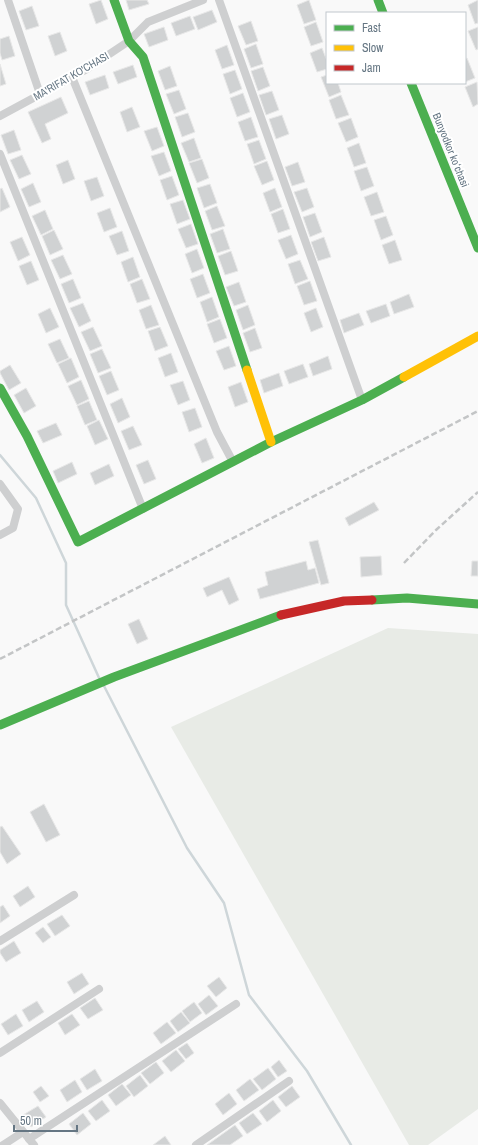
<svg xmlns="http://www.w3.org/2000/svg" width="478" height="1145" font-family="'Archivo Narrow',sans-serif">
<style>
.green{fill:#e8ebe6}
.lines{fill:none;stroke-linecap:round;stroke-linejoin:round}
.stream{stroke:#ced6d9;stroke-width:2.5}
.building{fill:#d0d2d3;stroke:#e8e8e8}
.street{stroke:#cecfd0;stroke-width:8}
.fast{stroke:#4caf50;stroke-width:9}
.slow{stroke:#ffc107;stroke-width:9}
.jam{stroke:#c62828;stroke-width:9}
.rail{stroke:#c3c5c6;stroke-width:2.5;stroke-dasharray:6 3;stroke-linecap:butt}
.labels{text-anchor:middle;stroke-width:4;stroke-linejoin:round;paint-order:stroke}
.street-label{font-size:11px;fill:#657683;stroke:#fff}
</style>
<rect width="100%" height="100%" fill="#f9f9f9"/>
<path class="green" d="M388,628L478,634V1109L428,1145H409L171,727Z"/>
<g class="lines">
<g class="stream">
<path d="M0,455L36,498L66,563V605L100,680"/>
<path d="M103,684L187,848L224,903L249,995L307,1071L351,1145"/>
</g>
</g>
<g class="building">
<path d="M101,0L108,19L96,24L89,4Z"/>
<path d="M126,0H147L149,4L129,10Z"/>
<path d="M309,0L316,20L304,24L297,5Z"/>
<path d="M478,0V23L475,24L468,5Z"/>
<path d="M32,6L39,26L26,30L19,11Z"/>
<path d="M212,10L217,22L198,30L193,17Z"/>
<path d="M190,16L195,29L176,36L171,23Z"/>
<path d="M251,21L258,41L246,45L238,26Z"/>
<path d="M316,22L323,42L311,46L304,27Z"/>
<path d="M164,27L168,40L149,47L144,34Z"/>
<path d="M478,27V49L476,50L468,31Z"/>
<path d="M60,32L67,51L55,56L48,36Z"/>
<path d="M9,36L15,56L2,60L0,53V39Z"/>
<path d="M256,44L263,64L251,68L244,49Z"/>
<path d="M227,45L234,65L222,69L215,50Z"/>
<path d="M322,48L327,61V69L317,72L310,53Z"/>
<path d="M467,58L475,78L465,82V59Z"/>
<path d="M0,64L6,84L0,86Z"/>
<path d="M133,65L137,77L118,84L113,72Z"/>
<path d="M170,66L177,86L165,90L158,71Z"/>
<path d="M263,67L270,86L258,91L251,71Z"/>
<path d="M235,70L242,89L230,94L223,74Z"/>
<path d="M105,75L109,88L90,95L85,82Z"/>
<path d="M327,75V83H338L341,92L329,97L321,77Z"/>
<path d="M477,82L478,104L473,107L465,87Z"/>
<path d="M179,90L186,109L174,114L166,94Z"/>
<path d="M272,91L279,110L266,115L259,95Z"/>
<path d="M243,93L250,112L237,117L230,98Z"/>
<path d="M341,95L349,115L336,119L329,100Z"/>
<path d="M61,97L68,113L45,124L51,139L42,143L28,112Z"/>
<path d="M132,107L140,127L127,132L120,112Z"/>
<path d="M188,113L195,132L182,137L175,117Z"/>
<path d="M282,115L289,134L276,139L269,119Z"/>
<path d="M251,117L258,137L245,141L238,122Z"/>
<path d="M351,118L358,137L346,142L338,123Z"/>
<path d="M157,127L164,146L152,151L144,131Z"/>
<path d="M14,130L21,150L8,154L1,135Z"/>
<path d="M194,138L201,158L189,162L181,143Z"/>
<path d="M259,140L266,159L254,164L247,144Z"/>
<path d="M359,143L366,163L354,167L347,148Z"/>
<path d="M164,152L171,171L159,176L151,156Z"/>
<path d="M22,155L31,174L19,179L10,160Z"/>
<path d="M202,159L209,178L197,183L189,163Z"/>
<path d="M68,160L75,179L63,184L56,165Z"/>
<path d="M267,161L274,180L262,185L254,166Z"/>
<path d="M298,162L305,182L292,186L285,167Z"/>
<path d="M367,167L374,186L361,191L354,171Z"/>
<path d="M172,176L179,195L167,200L160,180Z"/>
<path d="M97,177L104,196L91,201L84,181Z"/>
<path d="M33,183L41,202L29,207L21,189Z"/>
<path d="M210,184L217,203L204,208L197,188Z"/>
<path d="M2,188L10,207L0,212V189Z"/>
<path d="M275,188L282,207L270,212L263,193Z"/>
<path d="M307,188L314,207L302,212L294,192Z"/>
<path d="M377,192L384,212L371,216L364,197Z"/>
<path d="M183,200L190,219L177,224L170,204Z"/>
<path d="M217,206L225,226L212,230L205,211Z"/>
<path d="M110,208L117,227L104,232L97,213Z"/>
<path d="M283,209L290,229L278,233L271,214Z"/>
<path d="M45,210L53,229L41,235L32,216Z"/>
<path d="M315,213L322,232L310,237L303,217Z"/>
<path d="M386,216L393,235L381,240L374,220Z"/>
<path d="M191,224L198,244L186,248L178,229Z"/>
<path d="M223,229L230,249L217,253L210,234Z"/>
<path d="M54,230L63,249L50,255L42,236Z"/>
<path d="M122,231L129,251L117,255L109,236Z"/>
<path d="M291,235L298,254L286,259L278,240Z"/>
<path d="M22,237L30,255L18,261L10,242Z"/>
<path d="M324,237L331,257L318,261L311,242Z"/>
<path d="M395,240L402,260L389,264L382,245Z"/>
<path d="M197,249L204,268L192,273L185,254Z"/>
<path d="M231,251L238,271L225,275L218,256Z"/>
<path d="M63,255L72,274L60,279L51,260Z"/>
<path d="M133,257L140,277L128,282L121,262Z"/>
<path d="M300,260L308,279L295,284L288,264Z"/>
<path d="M31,261L39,280L27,285L19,266Z"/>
<path d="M203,274L210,293L197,298L190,279Z"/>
<path d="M73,279L81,298L69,303L61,284Z"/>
<path d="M142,279L150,299L137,303L130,284Z"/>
<path d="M310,281L317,301L304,305L297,286Z"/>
<path d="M239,282L246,302L234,306L226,287Z"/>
<path d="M409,294L414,307L394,314L390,302Z"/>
<path d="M212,297L219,317L207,322L200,302Z"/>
<path d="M83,303L91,321L79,327L70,308Z"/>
<path d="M386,304L390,316L371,323L366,311Z"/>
<path d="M151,305L159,325L146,329L139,310Z"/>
<path d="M248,305L255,325L243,330L236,310Z"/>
<path d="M50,308L59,327L46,333L38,314Z"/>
<path d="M316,308L323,327L311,332L304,313Z"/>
<path d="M359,313L364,325L344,333L340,320Z"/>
<path d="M220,319L227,338L214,343L207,324Z"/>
<path d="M93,327L102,346L90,351L81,332Z"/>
<path d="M160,327L168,346L155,351L148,331Z"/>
<path d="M255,328L262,348L250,352L243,333Z"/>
<path d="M60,339L69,358L57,363L48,344Z"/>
<path d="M229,346L236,366L224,370L216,351Z"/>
<path d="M102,349L111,368L98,373L90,354Z"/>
<path d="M171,353L178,372L165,377L158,358Z"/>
<path d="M328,356L332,369L313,376L309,364Z"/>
<path d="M71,358L79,377L67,383L58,364Z"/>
<path d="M303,364L308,377L289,384L284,371Z"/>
<path d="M10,365L21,383L9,390L0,373V371Z"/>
<path d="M111,371L119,390L107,395L99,376Z"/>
<path d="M279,373L283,386L264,393L260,380Z"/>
<path d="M81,380L89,399L77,405L68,386Z"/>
<path d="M183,381L190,400L178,405L170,385Z"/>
<path d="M241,382L248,402L235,407L228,387Z"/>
<path d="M26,388L36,406L24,413L14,395Z"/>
<path d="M122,398L130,417L118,423L110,404Z"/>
<path d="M89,401L97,420L85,425L77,406Z"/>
<path d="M195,408L202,427L189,432L182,412Z"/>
<path d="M99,420L108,439L95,445L87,426Z"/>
<path d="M56,423L62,435L43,443L37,431Z"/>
<path d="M133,426L142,445L129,450L121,431Z"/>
<path d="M206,438L214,458L202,463L194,444Z"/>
<path d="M148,460L156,479L144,484L136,465Z"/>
<path d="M72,462L77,474L58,483L53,471Z"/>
<path d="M109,464L114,476L95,485L90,473Z"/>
<path d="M374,502L379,510L349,526L345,518Z"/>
<path d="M318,540L329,583L321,585L309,542Z"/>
<path d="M381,556L382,575L361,577L360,557Z"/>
<path d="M306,561L308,570L315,568L319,583L260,599L257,589L268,585L265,572Z"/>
<path d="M472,561H478V576H471Z"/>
<path d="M229,577L239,600L229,605L222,590L207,597L203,588Z"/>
<path d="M139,619L148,639L137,644L128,624Z"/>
<path d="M44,804L60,835L46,842L30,812Z"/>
<path d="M2,826L21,854L7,864L0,852V827Z"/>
<path d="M28,886L35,897L20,907L13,896Z"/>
<path d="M3,905L10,916L0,923V907Z"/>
<path d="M62,915L70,926L55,936L47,924Z"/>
<path d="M43,927L51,937L43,943L35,933Z"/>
<path d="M14,941L21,953L6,962L0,953V950Z"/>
<path d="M82,973L89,984L74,994L67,982Z"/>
<path d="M219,977L227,988L216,997L207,986Z"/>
<path d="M209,995L218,1006L206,1015L198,1004Z"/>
<path d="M95,998L103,1010L88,1019L80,1008Z"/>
<path d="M37,1001L44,1012L29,1022L22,1010Z"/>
<path d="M194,1002L202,1013L190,1022L182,1011Z"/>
<path d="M181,1012L190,1023L178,1032L170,1021Z"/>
<path d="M16,1014L23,1026L8,1035L1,1024Z"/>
<path d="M72,1014L80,1025L65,1035L58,1023Z"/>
<path d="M167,1022L176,1033L161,1044L153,1033Z"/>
<path d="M187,1043L194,1053L186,1059L178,1049Z"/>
<path d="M176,1050L185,1061L171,1072L162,1061Z"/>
<path d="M279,1060L287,1071L278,1077L271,1067Z"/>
<path d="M156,1062L164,1073L150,1084L141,1073Z"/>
<path d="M268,1068L276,1079L262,1090L253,1079Z"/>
<path d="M95,1069L102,1081L87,1090L80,1079Z"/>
<path d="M140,1075L148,1086L134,1097L126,1086Z"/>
<path d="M250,1079L259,1090L244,1101L236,1090Z"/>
<path d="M75,1080L82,1092L67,1102L60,1090Z"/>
<path d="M122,1084L131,1095L116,1106L108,1095Z"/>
<path d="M41,1086L49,1096L40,1102L33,1092Z"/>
<path d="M292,1086L300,1097L286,1107L278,1097Z"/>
<path d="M229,1093L237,1104L223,1115L215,1104Z"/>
<path d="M102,1100L110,1111L96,1121L88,1111Z"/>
<path d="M273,1100L281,1111L267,1122L259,1111Z"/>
<path d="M38,1106L46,1117L31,1127L23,1115Z"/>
<path d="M83,1113L91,1124L77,1135L69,1124Z"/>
<path d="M253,1113L262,1124L247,1134L239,1123Z"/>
<path d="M235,1125L243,1136L230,1145H207Z"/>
<path d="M165,1136L171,1145H153Z"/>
</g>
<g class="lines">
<g class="street">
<path d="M8,0L40,94"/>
<path d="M219,0L362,400"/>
<path d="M72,77L217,432L233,462"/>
<path d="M0,116L87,69L129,41L148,22L203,0"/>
<path d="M0,154L143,509"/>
<path d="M0,484L18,509L13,528L0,535"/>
<path d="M0,941L74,895"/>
<path d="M0,1053L99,989"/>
<path d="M0,1103L34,1145"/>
<path d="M29,1139L236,1004"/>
<path d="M3,1145L23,1132"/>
<path d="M196,1145L289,1081"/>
</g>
<g class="fast">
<path d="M114,0L129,41L143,57L247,370"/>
<path d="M378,0L383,13"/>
<path d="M411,83L478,248"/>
<path d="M0,388L27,436L78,542L271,442L362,400L404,377"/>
<path d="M372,600L407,598L478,604"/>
<path d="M0,725L114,677L281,615"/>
</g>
<g class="slow">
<path d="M247,370L271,442"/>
<path d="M404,377L478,336"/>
</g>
<path class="jam" d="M281,615L344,601L372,600"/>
<g class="rail">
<path d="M404,563L436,530L478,492"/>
<path d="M0,659L478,411"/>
</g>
</g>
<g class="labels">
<g class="street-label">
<text transform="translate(71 76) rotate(-30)" y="4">MA'RIFAT KO'CHASI</text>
<text transform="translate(451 150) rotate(68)" y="4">Bunyodkor koʻchasi</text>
</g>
</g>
<rect x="326" y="12" width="140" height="72" fill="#ffffff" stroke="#c1c8cd"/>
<rect x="334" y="25" width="20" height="6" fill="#4caf50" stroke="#c1c8cd"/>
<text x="362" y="32" font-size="12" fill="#657683">Fast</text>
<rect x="334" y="45" width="20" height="6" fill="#ffc107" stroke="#c1c8cd"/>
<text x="362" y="52" font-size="12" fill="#657683">Slow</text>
<rect x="334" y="65" width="20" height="6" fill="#c62828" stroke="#c1c8cd"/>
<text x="362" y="72" font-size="12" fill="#657683">Jam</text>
<path d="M14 1125v6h63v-6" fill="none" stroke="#657683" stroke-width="2"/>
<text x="20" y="1125" font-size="12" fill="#657683" stroke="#ffffff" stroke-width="3" paint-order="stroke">50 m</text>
</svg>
